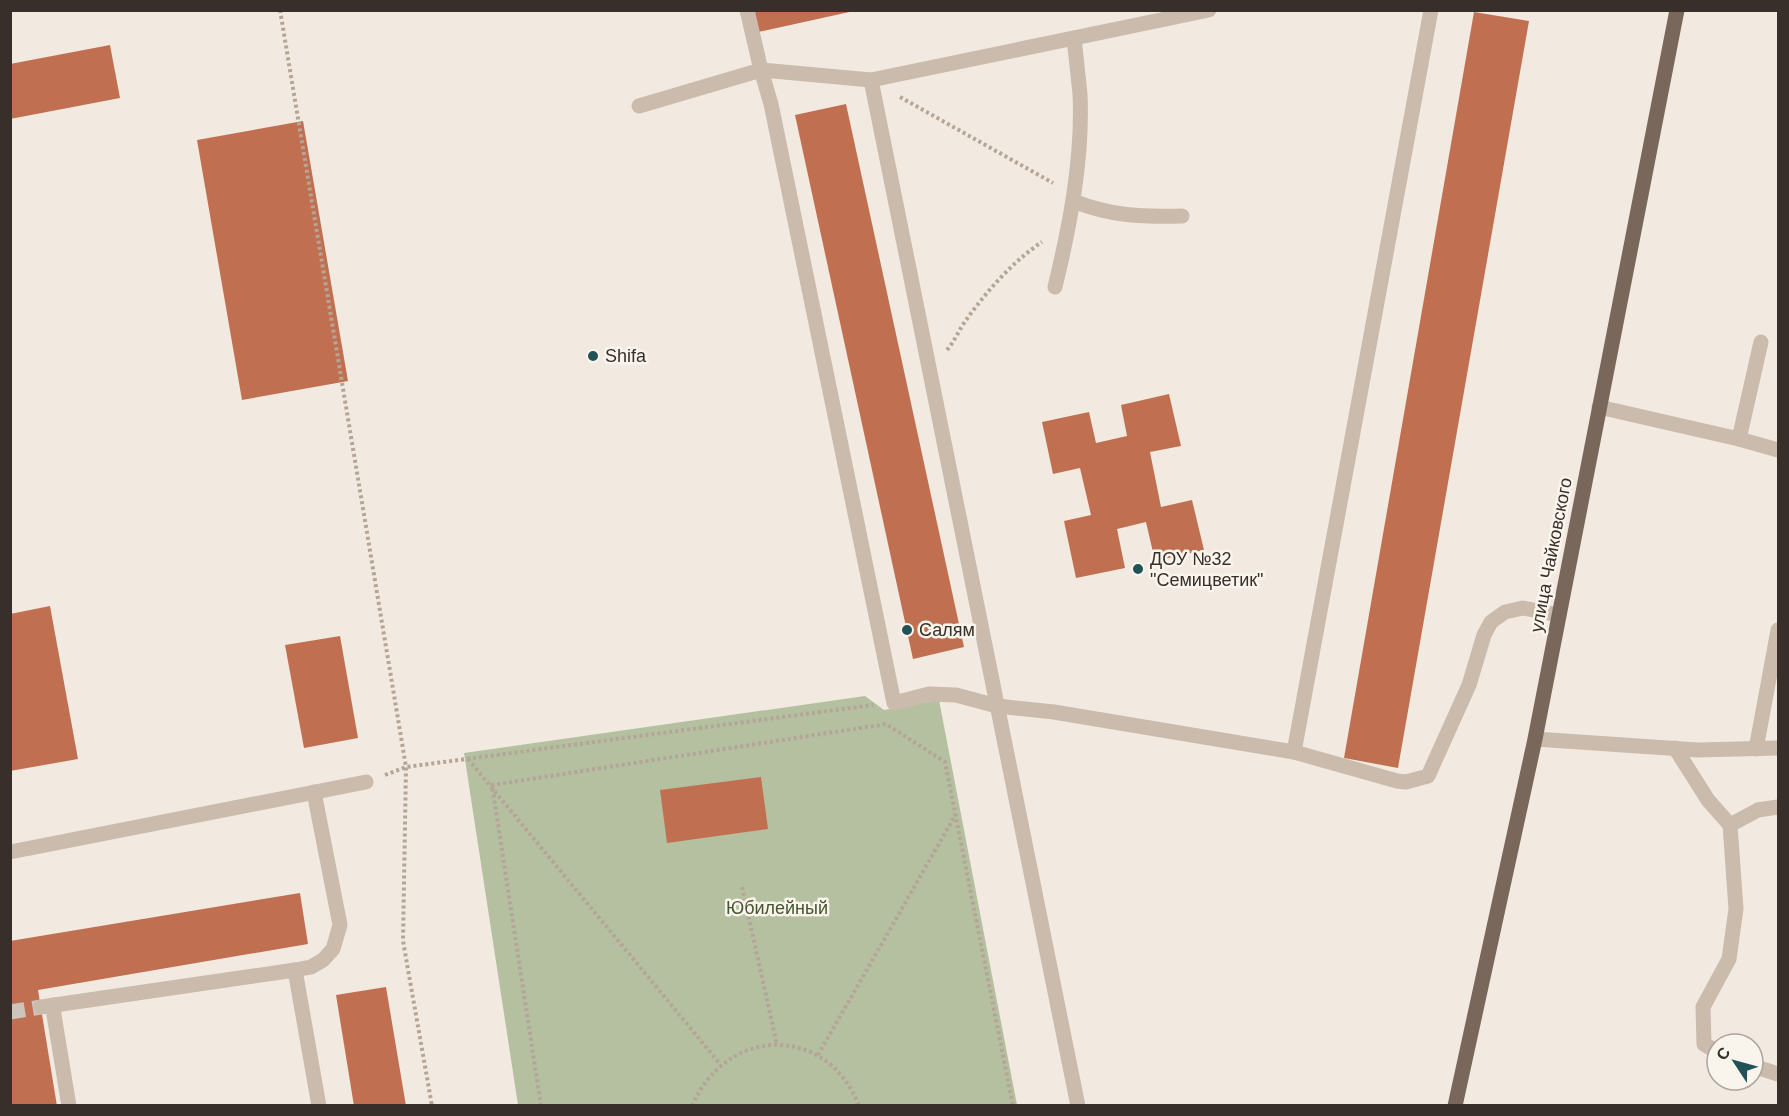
<svg xmlns="http://www.w3.org/2000/svg" width="1789" height="1116" font-family="Arial,sans-serif">
<style>
.green{fill:#b4c0a0}
.building{fill:#c07050}
.lines{fill:none;stroke-linecap:round;stroke-linejoin:round}
.minor-tunnel{stroke:#cdc5bc;stroke-width:15;stroke-dasharray:15 8;stroke-linecap:butt}
.path{stroke:#b5a596;stroke-width:4;stroke-dasharray:3 3;stroke-linecap:butt}
.minor{stroke:#cabbac;stroke-width:15}
.major{stroke:#79675c;stroke-width:15}
.poi-dot{fill:#225158;stroke:#f9f4ec;stroke-width:2}
.labels{text-anchor:middle;stroke-width:5;stroke-linejoin:round;paint-order:stroke}
.poi-label{font-size:18px;fill:#382f2a;stroke:#f9f4ec;text-anchor:start}
.street-label{font-size:18px;fill:#382f2a;stroke:#f9f4ec}
.park-label{font-size:18px;fill:#45552f;stroke:#f9f4ec}
</style>
<rect width="100%" height="100%" fill="#f2eae0"/>
<path class="green" d="M865,696L884,710L939,700L1017,1105H518L464,753Z"/>
<g class="building">
<path d="M749,10H854V11L754,33Z"/>
<path d="M1474,12L1529,21L1398,768L1344,758Z"/>
<path d="M110,45L120,98L10,119V64Z"/>
<path d="M846,104L964,647L913,659L795,115Z"/>
<path d="M303,121L348,381L242,400L197,140Z"/>
<path d="M1169,394L1181,446L1150,452L1161,507L1192,500L1204,550L1155,561L1146,522L1117,529L1125,568L1076,578L1064,521L1091,515L1080,468L1053,474L1042,422L1089,412L1096,443L1127,436L1121,405Z"/>
<path d="M50,606L78,759L10,771V614Z"/>
<path d="M340,636L358,738L304,748L285,645Z"/>
<path d="M761,777L768,829L667,843L660,790Z"/>
<path d="M300,893L308,944L38,990L57,1106H10V941Z"/>
<path d="M386,987L406,1106H354L336,995Z"/>
</g>
<g class="lines">
<path class="minor-tunnel" d="M10,1012L41,1007"/>
<g class="path">
<path d="M280,10L406,767L403,941L432,1106"/>
<path d="M900,97L1053,183"/>
<path d="M947,350C954,342 958,332 964,323C985,293 1012,262 1042,242"/>
<path d="M468,759L720,1064"/>
<path d="M385,775L406,767L873,705"/>
<path d="M742,887L777,1045"/>
<path d="M818,1055L956,814"/>
<path d="M541,1106L492,785L886,724L945,762L1013,1106"/>
<path d="M692,1106C726,1026 827,1023 859,1106"/>
</g>
<g class="minor">
<path d="M871,80L761,70L771,104L894,703L929,694L956,695L997,706L1054,712L1294,752L1397,781L1406,782L1428,776L1469,685L1484,635L1491,622L1505,612L1523,608L1559,615"/>
<path d="M639,106L761,70L747,10"/>
<path d="M1073,201C1111,216 1141,217 1182,216"/>
<path d="M1055,287C1070,225 1083,158 1080,94C1078,75 1076,57 1074,38"/>
<path d="M1599,407L1739,439L1761,342"/>
<path d="M1739,439L1778,450"/>
<path d="M1535,739L1697,750L1778,748"/>
<path d="M1675,748L1708,800L1730,825L1736,909L1729,959L1703,1007L1704,1044L1717,1052"/>
<path d="M1756,749L1778,630"/>
<path d="M1294,752L1431,10"/>
<path d="M1730,825L1758,810L1778,807"/>
<path d="M10,852L366,782"/>
<path d="M295,970L311,967L323,960L333,949L340,925L314,792"/>
<path d="M54,1005V1015L69,1106"/>
<path d="M41,1007L295,970L319,1106"/>
<path d="M1753,1066L1778,1074"/>
<path d="M1078,1106L871,80L1209,10"/>
</g>
<path class="major" d="M1455,1106L1535,739L1677,10"/>
</g>
<g class="poi-dot">
<circle cx="593" cy="356" r="6"/>
<circle cx="1138" cy="569" r="6"/>
<circle cx="907" cy="630" r="6"/>
</g>
<g class="labels">
<g class="poi-label">
<text x="605" y="362">Shifa</text>
<text x="1150" y="565">ДОУ №32<tspan x="1150" dy="21">"Семицветик"</tspan></text>
<text x="919" y="636">Салям</text>
</g>
<g class="street-label">
<text transform="translate(1551 555) rotate(-79)" y="6">улица Чайковского</text>
</g>
<g class="park-label">
<text x="777" y="914">Юбилейный</text>
</g>
</g>
<rect width="1789" height="1116" fill="none" stroke="#382f2a" stroke-width="24"/>
<g transform="translate(1735 1062) rotate(306)"><circle r="28" fill="#f9f4ec" stroke="#aca59e" stroke-width="1.5"/>
<path d="M0-4.5L10 22L0 15L-10 22Z" fill="#225158"/>
<text y="-9" font-size="16" font-weight="bold" text-anchor="middle" fill="#382f2a">С</text>
</g>
</svg>
